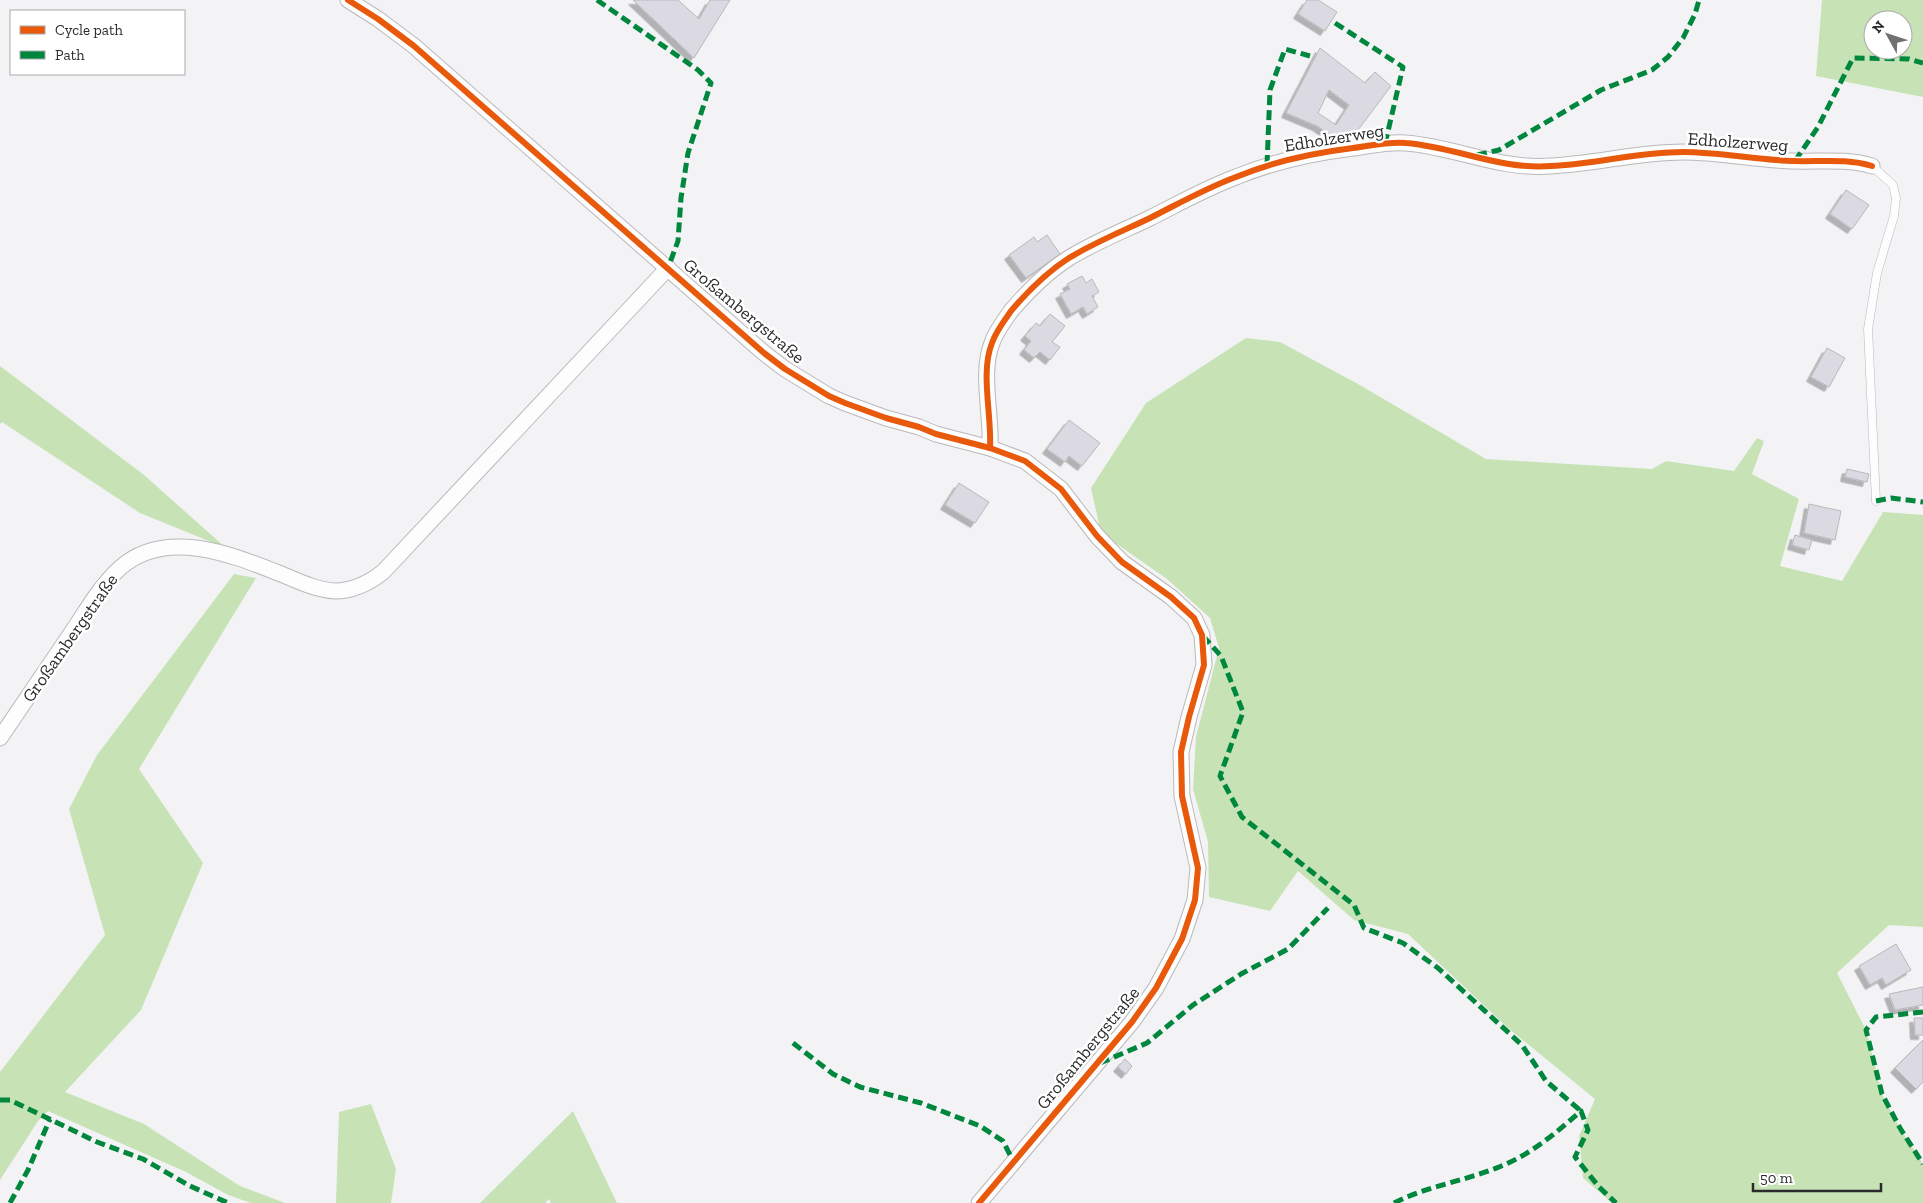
<svg xmlns="http://www.w3.org/2000/svg" width="1923" height="1203" font-family="'Zilla Slab',serif">
<style>
.forest{fill:#c7e3b6;fill-rule:evenodd}
.building{fill:#dbdae2;stroke:#b8b8bb;fill-rule:evenodd;filter:url(#shadow)}
.lines{fill:none;stroke-linecap:round;stroke-linejoin:round}
.lane-casing{stroke:#b9b9bb;stroke-width:9}
.street-casing{stroke:#b9b9bb;stroke-width:17}
.lane{stroke:#fdfdfe;stroke-width:8}
.street{stroke:#fdfdfe;stroke-width:15}
.quiet{stroke:#00873e;stroke-width:5;stroke-dasharray:10 5;stroke-linecap:butt}
.cycleway-casing{stroke:#fff;stroke-width:9}
.cycleway{stroke:#e8590c;stroke-width:6}
.labels{text-anchor:middle;stroke-width:5;stroke-linejoin:round;paint-order:stroke}
.street-label{font-size:18px;fill:#2b2b2d;stroke:#fff}
</style>
<defs>
<filter id="shadow"><feDropShadow dx="-4.5" dy="4.5" stdDeviation="0" flood-color="#0004"/></filter>
</defs>
<rect width="100%" height="100%" fill="#f3f3f6"/>
<g class="forest">
<path d="M1822,0H1923V97L1816,76ZM1873,20H1903V50H1873Z"/>
<path d="M1246,338L1280,342L1358,384L1486,459L1652,469L1666,461L1734,471L1757,438L1764,441L1752,474L1799,499L1780,566L1842,581L1883,512L1923,515V927L1889,925L1837,973L1866,1030L1882,1094L1900,1128L1923,1164V1203H1612L1583,1178L1579,1136L1595,1099L1508,1028L1408,934L1354,920L1298,871L1270,911L1209,897L1208,842L1193,789L1196,737L1219,648L1210,618L1167,579L1101,533L1091,488L1146,403Z"/>
<path d="M0,366L144,475L226,548L140,513L2,422L0,424Z"/>
<path d="M234,574L256,578L139,769L203,863L141,1010L65,1092L144,1124L240,1186L285,1203H251L228,1195L186,1172L48,1111L38,1121L0,1180V1072L105,935L69,809L97,755Z"/>
<path d="M371,1104L396,1169L391,1203H336L339,1112Z"/>
<path d="M573,1111L617,1203H551L549,1199L545,1203H480Z"/>
</g>
<g class="building">
<path d="M633,0H678L699,19L710,0H730L694,58Z"/>
<path d="M1307,0H1318L1337,12L1325,31L1298,14Z"/>
<path d="M1320,48L1365,83L1375,72L1391,86L1346,146L1317,126L1286,113ZM1329,90L1349,105L1336,125L1318,113Z"/>
<path d="M1846,190L1869,205L1852,229L1830,214Z"/>
<path d="M1047,235L1060,254L1026,278L1009,255L1034,237L1037,242Z"/>
<path d="M1082,276L1086,283L1092,279L1099,292L1092,296L1098,307L1087,314L1083,307L1071,314L1060,294L1070,289L1067,284Z"/>
<path d="M1050,314L1065,326L1052,342L1060,347L1050,360L1040,352L1034,358L1024,350L1031,341L1025,336L1036,323L1040,326Z"/>
<path d="M1827,348L1845,358L1829,387L1811,377Z"/>
<path d="M1069,420L1100,443L1082,466L1069,456L1065,462L1047,449Z"/>
<path d="M1847,469L1869,474L1867,482L1845,477Z"/>
<path d="M959,483L989,502L975,523L945,505Z"/>
<path d="M1809,504L1841,511L1835,540L1804,533Z"/>
<path d="M1795,535L1812,540L1809,550L1792,545Z"/>
<path d="M1896,944L1911,970L1886,985L1882,978L1870,985L1859,966Z"/>
<path d="M1923,987V1005L1895,1010L1889,994Z"/>
<path d="M1914,1018H1923V1035H1915Z"/>
<path d="M1923,1040V1082L1916,1089L1895,1068Z"/>
<path d="M1125,1059L1132,1066L1126,1074L1118,1067Z"/>
</g>
<g class="lines">
<g class="lane-casing">
<path id="lane" d="M1872,166L1893,185L1896,198L1894,216L1877,273L1868,329L1876,501"/>
</g>
<g class="street-casing">
<g id="street">
<path d="M348,0L378,19L414,46L764,353L785,369L829,396L845,403L886,418L919,427L936,434L990,448L1025,461L1061,489L1097,536L1122,562L1171,597L1194,618L1202,635L1204,665L1189,717L1181,752L1182,796L1198,868L1195,900L1182,939L1156,988L1132,1022L979,1203"/>
<path d="M990,448C992,415 980,373 992,343C996,331 1004,321 1011,311C1028,291 1047,272 1069,258C1095,242 1123,231 1150,218C1178,204 1206,188 1236,177C1274,161 1313,153 1353,148C1370,146 1389,141 1406,143C1456,147 1499,170 1551,166C1595,164 1638,152 1683,152C1720,152 1756,160 1793,161C1820,162 1846,158 1872,166"/>
<path d="M0,738C24,703 48,667 72,632C87,610 100,586 120,568C165,527 233,555 281,574C298,581 316,590 335,591C354,591 369,583 383,572L668,268"/>
</g>
</g>
<use href="#lane" class="lane"/>
<use href="#street" class="street"/>
<g class="quiet">
<path d="M597,0L698,70L711,83L688,153L681,198L678,241L668,268"/>
<path d="M1335,23L1403,67L1385,144"/>
<path d="M1477,155L1499,150L1601,90L1652,70L1668,57L1683,38L1695,14L1699,0"/>
<path d="M1795,161L1818,127L1853,58L1909,59L1923,63"/>
<path d="M1267,165L1270,90L1285,49L1310,56"/>
<path d="M1876,501L1891,498L1923,502"/>
<path d="M1203,636L1221,656L1243,712L1220,776L1242,817L1354,905L1364,928L1403,943L1438,968L1522,1045L1546,1081L1581,1111"/>
<path d="M1923,1012L1876,1017L1866,1030L1882,1094L1900,1128L1923,1164"/>
<path d="M793,1043L833,1074L860,1087L921,1103L980,1126L1003,1141L1013,1161"/>
<path d="M1100,1063L1147,1043L1193,1005L1241,974L1288,949L1328,908"/>
<path d="M0,1100H10L97,1142L143,1159L190,1186L228,1203"/>
<path d="M10,1203L28,1170L50,1119"/>
<path d="M1394,1203C1427,1186 1465,1181 1499,1167C1530,1155 1556,1133 1581,1111L1588,1130L1575,1157L1599,1187L1616,1203"/>
</g>
<g class="cycleway-casing">
<g id="cycleway">
<path d="M348,0L378,19L414,46L764,353L785,369L829,396L845,403L886,418L919,427L936,434L990,448L1025,461L1061,489L1097,536L1122,562L1171,597L1194,618L1202,635L1204,665L1189,717L1181,752L1182,796L1198,868L1195,900L1182,939L1156,988L1132,1022L979,1203"/>
<path d="M990,448C992,415 980,373 992,343C996,331 1004,321 1011,311C1028,291 1047,272 1069,258C1095,242 1123,231 1150,218C1178,204 1206,188 1236,177C1274,161 1313,153 1353,148C1370,146 1389,141 1406,143C1456,147 1499,170 1551,166C1595,164 1638,152 1683,152C1720,152 1756,160 1793,161C1820,162 1846,158 1872,166"/>
</g>
</g>
<use href="#cycleway" class="cycleway"/>
</g>
<g class="labels">
<g class="street-label">
<text transform="translate(1334 138) rotate(-9)" y="6">Edholzerweg</text>
<text transform="translate(1738 142) rotate(4)" y="6">Edholzerweg</text>
<text transform="translate(744 311) rotate(40)" y="6">Großambergstraße</text>
<text transform="translate(70 638) rotate(-55)" y="6">Großambergstraße</text>
<text transform="translate(1088 1048) rotate(-51)" y="6">Großambergstraße</text>
</g>
</g>
<rect x="10" y="10" width="175" height="65" fill="#ffffff" stroke="#aaaaab"/>
<rect x="20" y="26" width="25" height="8" fill="#e8590c" stroke="#aaaaab"/>
<text x="55" y="35" font-size="15" fill="#2b2b2d">Cycle path</text>
<rect x="20" y="51" width="25" height="8" fill="#00873e" stroke="#aaaaab"/>
<text x="55" y="60" font-size="15" fill="#2b2b2d">Path</text>
<g transform="translate(1888 35) rotate(310)"><circle r="24" fill="#ffffff" stroke="#aaaaab"/>
<path d="M0-4L9 19L0 12L-9 19Z" fill="#717173"/>
<text y="-8" font-size="14" font-weight="bold" text-anchor="middle" fill="#2b2b2d">N</text>
</g>
<path d="M1753 1183v8h128v-8" fill="none" stroke="#2b2b2d" stroke-width="2.5"/>
<text x="1760" y="1183" font-size="15" fill="#2b2b2d" stroke="#ffffff" stroke-width="4" paint-order="stroke">50 m</text>
</svg>
